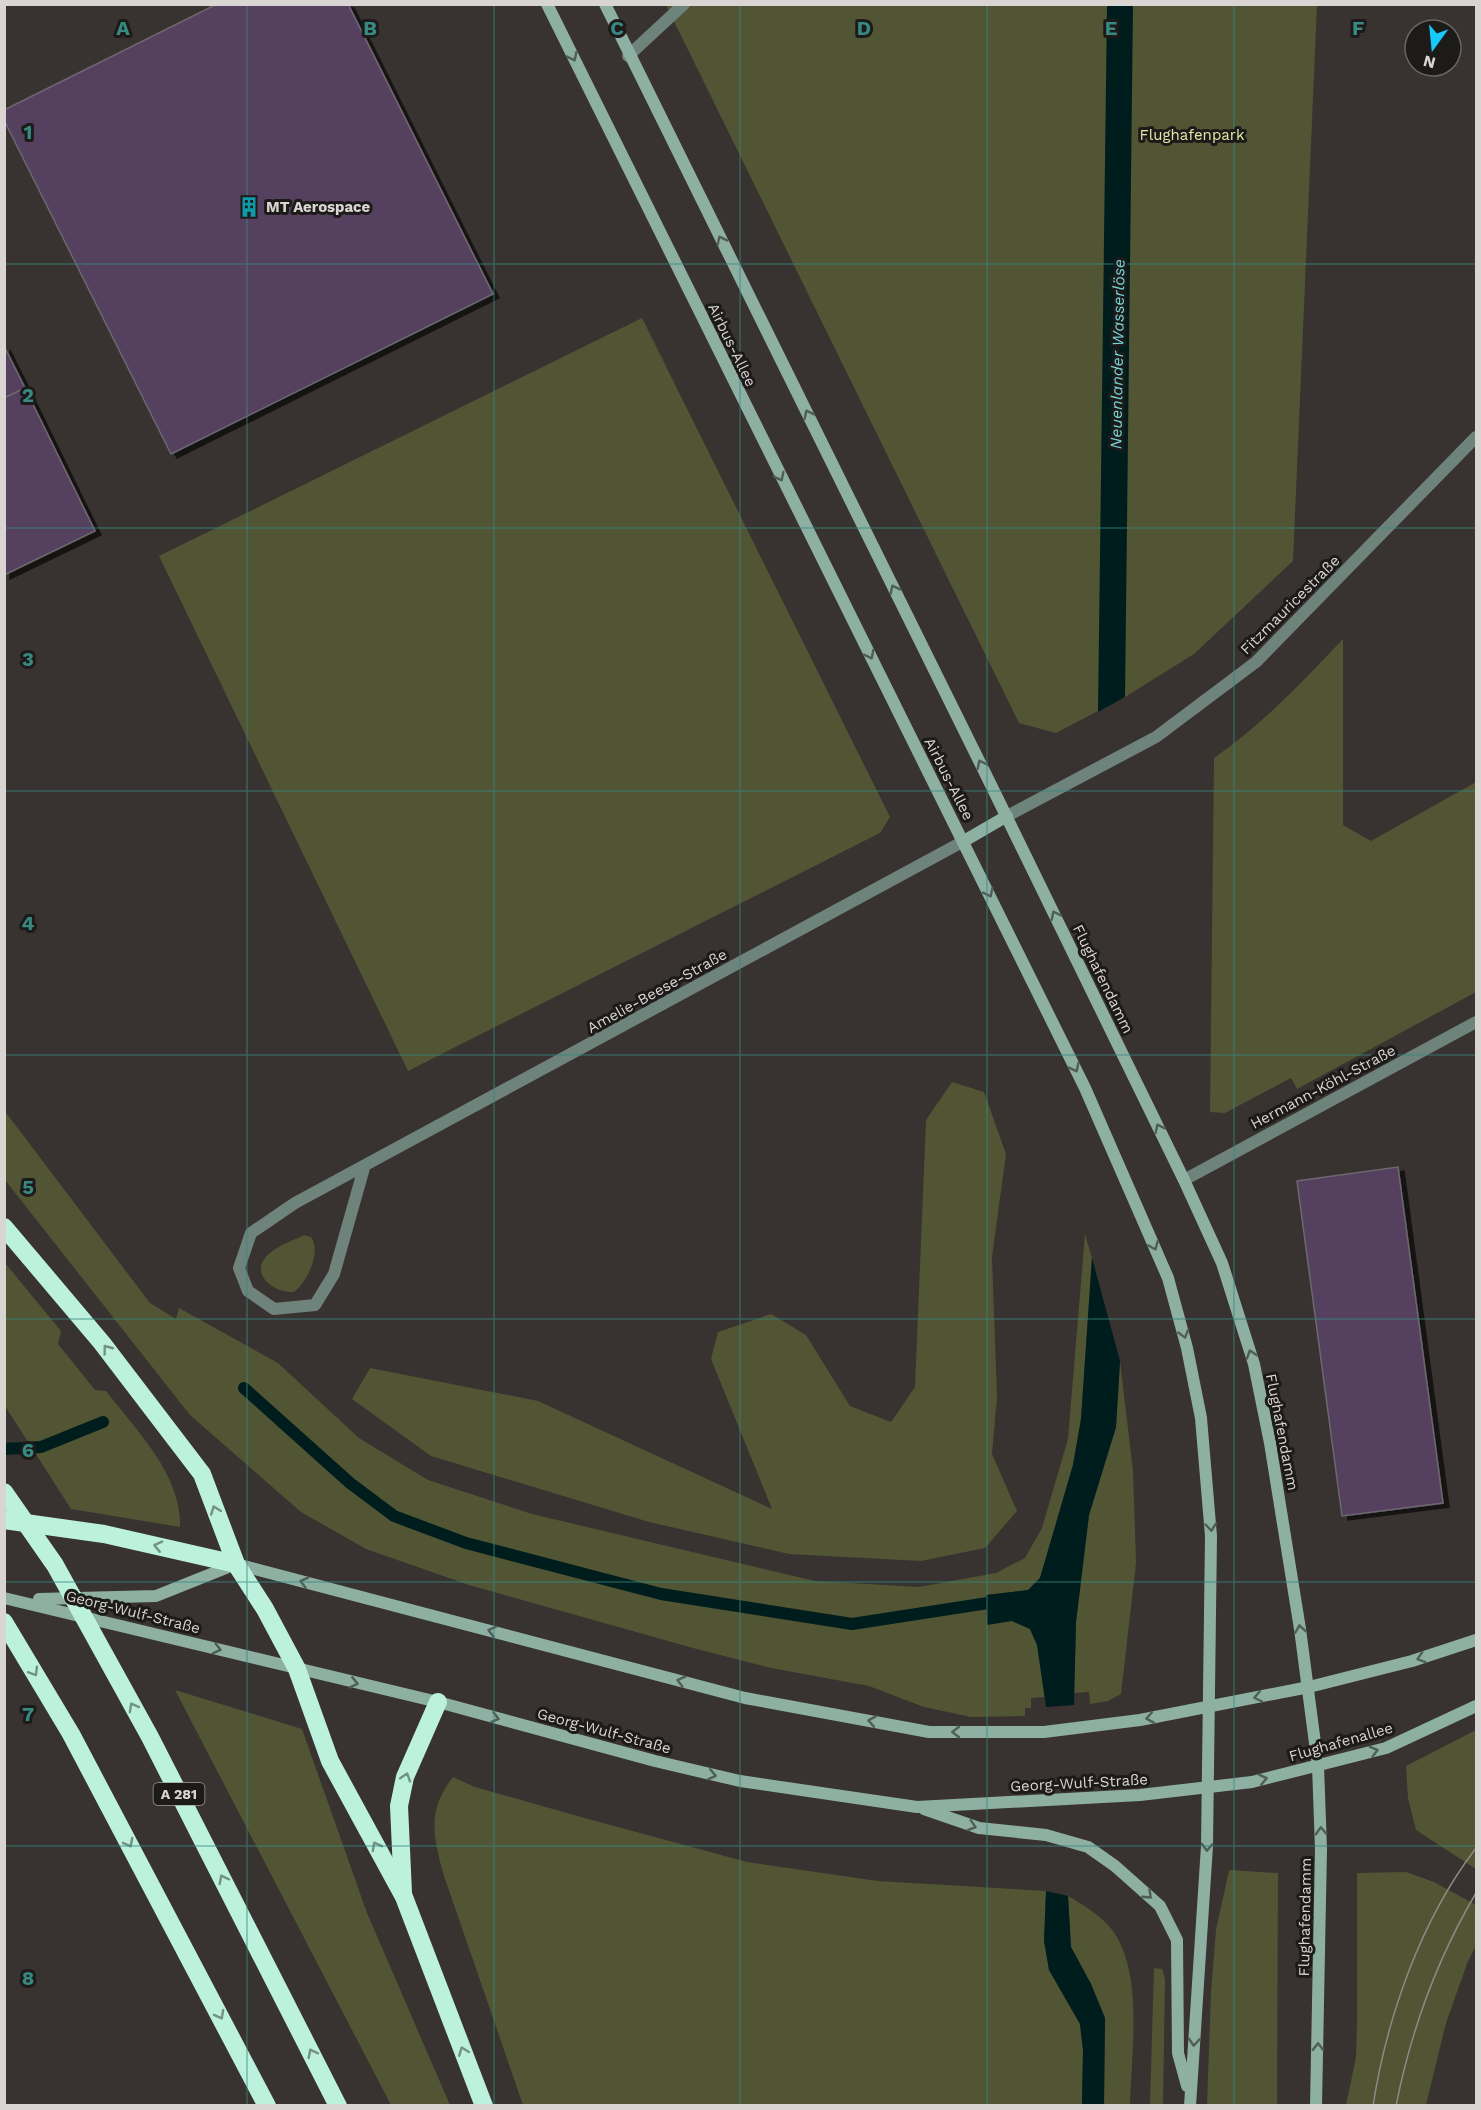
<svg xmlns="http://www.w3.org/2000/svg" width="1481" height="2110" font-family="'Work Sans',sans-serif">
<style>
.green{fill:#515533}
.water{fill:#001d1d}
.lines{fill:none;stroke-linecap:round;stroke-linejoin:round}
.stream{stroke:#001d1d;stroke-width:12}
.building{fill:#553f61;stroke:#6c696e;stroke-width:1.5;filter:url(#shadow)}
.lane{stroke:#6e837b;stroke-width:12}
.street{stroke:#6e837b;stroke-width:12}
.secondary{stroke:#8eb0a3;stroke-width:12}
.highway{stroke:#bcf2dd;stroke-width:18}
.tram{stroke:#8d8987;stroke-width:1.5}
.oneway{stroke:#505e58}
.oneway2{stroke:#749185}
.grid{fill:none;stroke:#378982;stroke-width:1.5;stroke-opacity:0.55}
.labels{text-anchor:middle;stroke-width:6;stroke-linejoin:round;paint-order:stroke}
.shield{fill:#1d1b1a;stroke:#a19d9c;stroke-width:1.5}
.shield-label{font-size:14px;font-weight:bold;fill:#d9d5d3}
.park-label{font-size:15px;fill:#e0eaa4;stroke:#1d1b1a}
.poi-label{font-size:15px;font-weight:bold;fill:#d9d5d3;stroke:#1d1b1a;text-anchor:start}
.street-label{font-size:15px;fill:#d9d5d3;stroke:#1d1b1a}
.water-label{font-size:16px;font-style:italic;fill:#75d6d7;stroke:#1d1b1a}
.grid-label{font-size:20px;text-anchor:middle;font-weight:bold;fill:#378982;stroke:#1d1b1a;stroke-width:6;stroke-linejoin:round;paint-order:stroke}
</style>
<defs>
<filter id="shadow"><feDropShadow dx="6" dy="4" stdDeviation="0" flood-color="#0009"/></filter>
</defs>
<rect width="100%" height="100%" fill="#383230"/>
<g class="green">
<path d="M666,5H1317L1293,561L1194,654L1125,697L1056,733L1019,723Z"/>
<path d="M642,318L890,817L880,833L408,1071L159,556Z"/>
<path d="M1343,639V825L1371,841L1476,782V992L1297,1089L1291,1078L1225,1113L1210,1112L1214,758C1263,724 1302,682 1343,639Z"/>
<path d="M952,1082L984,1092L1006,1154L992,1257L997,1397L992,1454L1017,1511L985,1548L921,1561L789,1554L649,1522L431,1456L352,1399L370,1368L538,1401L772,1509L711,1359L718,1332L771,1314L806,1335L850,1406L891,1422L915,1387L926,1120Z"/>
<path d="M4,1110L150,1303L176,1319L179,1308L278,1363L359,1438L428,1480L532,1514L815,1581L919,1587L996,1573L1025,1558L1042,1528L1068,1439L1085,1234L1092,1258L1081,1419L1073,1465L1040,1578L1028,1590L986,1595L1012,1621L1030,1629L1037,1645L1046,1697L1031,1698V1708H1025V1716L971,1717L924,1707L869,1686L771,1668L693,1648L469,1585L366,1549L301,1512L190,1415L5,1180Z"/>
<path d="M304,1235L311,1237C322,1252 307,1282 294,1292C272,1293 247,1272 270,1253C279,1245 294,1240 304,1235Z"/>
<path d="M5,1263L61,1331L58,1344L95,1390L106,1391C136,1430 182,1475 180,1527L71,1509L5,1406Z"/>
<path d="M1120,1361L1133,1471L1136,1563L1121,1694L1108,1701L1090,1704L1089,1692L1074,1693L1076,1622L1089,1515L1116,1427Z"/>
<path d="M175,1690L302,1729L367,1913L450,2105H391Z"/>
<path d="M1476,1730V1869L1416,1830L1408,1798L1406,1766Z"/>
<path d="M453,1777L475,1787L581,1817L747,1862L878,1881L1046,1891L1044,1941L1049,1970L1080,2024L1083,2050L1082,2105H523L443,1873C433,1835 427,1810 453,1777Z"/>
<path d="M1229,1870L1278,1873L1277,2105H1207L1211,1992L1216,1930Z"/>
<path d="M1406,1872L1434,1882L1476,1905V1946L1468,1961L1446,2023L1426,2105H1346L1356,2057L1357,2025V1873Z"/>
<path d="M1068,1896C1082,1904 1098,1914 1109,1926C1145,1967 1131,2054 1130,2105H1104L1105,2018L1091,1984L1071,1947Z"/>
<path d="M1154,1968L1162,1969L1165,1979L1163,2105H1150Z"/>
</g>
<g class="water">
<path d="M1133,5L1125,697L1098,712L1107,5Z"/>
<path d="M1092,1258L1120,1361L1116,1427L1089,1515L1076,1622L1074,1705L1046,1707L1037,1645L1030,1629L1012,1621L987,1625L986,1595L1028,1590L1040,1578L1073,1465L1081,1419Z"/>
<path d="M1046,1891L1068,1896L1071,1947L1091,1984L1105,2018L1104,2105H1082L1083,2050L1080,2024L1049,1970L1044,1941Z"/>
</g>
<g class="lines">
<g class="stream">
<path d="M244,1388L350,1483L394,1516L466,1543L661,1594L852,1624L1001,1601"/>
<path d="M4,1449L41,1447L103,1422"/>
</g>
</g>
<g class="building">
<path d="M217,4H348L493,294L171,454L4,120V110Z"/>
<path d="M4,346L25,388L4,398Z"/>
<path d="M25,388L95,531L4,575V398Z"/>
<path d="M1398,1167L1443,1503L1342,1516L1297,1181Z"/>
</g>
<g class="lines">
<path class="lane" d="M628,56L684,4"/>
<g class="street">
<path d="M1007,816L1156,737L1256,662L1476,437"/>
<path d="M364,1168L334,1274L315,1305L274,1309L248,1291L239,1268L251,1233L295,1203L964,841"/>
<path d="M1184,1180L1476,1022"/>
</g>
<g class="secondary">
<path d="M547,4L1085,1088L1168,1278L1187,1348L1201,1418L1211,1536L1207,1846L1190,2106"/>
<path d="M605,4L991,785L1184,1180L1222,1263L1254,1364L1270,1443L1300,1629L1318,1766L1321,1849L1316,2106"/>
<path d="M964,841L1007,816"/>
<path d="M4,1598L438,1702L655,1761L740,1781L917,1807L1140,1795L1252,1782L1386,1748L1476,1706"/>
<path d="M39,1599L156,1596L236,1564L745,1698L929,1732H1044L1140,1720L1309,1687L1412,1661L1476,1640"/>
<path d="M924,1809L979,1828L1046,1835L1088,1847L1115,1866L1160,1906L1177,1940L1178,2053L1187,2086"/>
</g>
<g class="highway">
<path d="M4,1227L102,1343L202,1474L236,1564L265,1609L297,1669L330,1761L404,1897L484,2106"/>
<path d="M4,1492L55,1565L150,1737L338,2106"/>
<path d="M4,1520L104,1534L236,1564"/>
<path d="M4,1622L71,1734L267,2106"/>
<path d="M403,1893L399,1806L405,1777L438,1702"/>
</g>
<g class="tram">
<path d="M1373,2106C1387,2016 1421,1920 1476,1848"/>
<path d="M1396,2106C1411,2030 1437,1959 1476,1893"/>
</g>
</g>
<defs><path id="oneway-chevron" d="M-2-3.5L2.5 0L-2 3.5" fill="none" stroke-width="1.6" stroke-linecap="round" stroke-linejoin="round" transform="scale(1.5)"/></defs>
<g class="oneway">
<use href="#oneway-chevron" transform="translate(573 57) rotate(64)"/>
<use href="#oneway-chevron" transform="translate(721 240) rotate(-116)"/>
<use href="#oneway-chevron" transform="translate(808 414) rotate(-116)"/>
<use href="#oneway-chevron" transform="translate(780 477) rotate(64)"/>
<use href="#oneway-chevron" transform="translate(894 589) rotate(-116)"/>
<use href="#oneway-chevron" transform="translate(870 655) rotate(63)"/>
<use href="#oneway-chevron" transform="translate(981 764) rotate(-116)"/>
<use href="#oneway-chevron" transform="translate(989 893) rotate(64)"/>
<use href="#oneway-chevron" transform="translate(1055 915) rotate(-116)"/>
<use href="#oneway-chevron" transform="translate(1075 1068) rotate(64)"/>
<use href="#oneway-chevron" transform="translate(1159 1128) rotate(-116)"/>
<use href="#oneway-chevron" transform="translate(1154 1246) rotate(67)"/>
<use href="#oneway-chevron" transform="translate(1184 1334) rotate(74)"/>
<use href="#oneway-chevron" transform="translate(1251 1354) rotate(-108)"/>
<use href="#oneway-chevron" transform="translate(1211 1527) rotate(85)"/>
<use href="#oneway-chevron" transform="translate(304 1582) rotate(-166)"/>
<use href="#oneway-chevron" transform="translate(1300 1629) rotate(-99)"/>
<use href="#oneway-chevron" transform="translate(492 1631) rotate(-165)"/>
<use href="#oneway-chevron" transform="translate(217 1649) rotate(15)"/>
<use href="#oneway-chevron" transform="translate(1421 1658) rotate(163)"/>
<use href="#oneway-chevron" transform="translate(681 1681) rotate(-165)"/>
<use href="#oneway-chevron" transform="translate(354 1683) rotate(13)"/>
<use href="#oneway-chevron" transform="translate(1258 1697) rotate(168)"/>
<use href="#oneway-chevron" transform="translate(495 1718) rotate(15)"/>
<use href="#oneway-chevron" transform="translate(1150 1718) rotate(170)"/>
<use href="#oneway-chevron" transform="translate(872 1721) rotate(-170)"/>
<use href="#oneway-chevron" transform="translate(956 1732) rotate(-180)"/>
<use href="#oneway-chevron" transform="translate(1374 1751) rotate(-15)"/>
<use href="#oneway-chevron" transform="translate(712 1775) rotate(13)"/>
<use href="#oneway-chevron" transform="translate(1263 1779) rotate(-13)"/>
<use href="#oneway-chevron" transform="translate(972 1826) rotate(17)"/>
<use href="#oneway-chevron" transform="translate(1321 1831) rotate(-92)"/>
<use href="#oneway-chevron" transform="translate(1207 1847) rotate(92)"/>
<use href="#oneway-chevron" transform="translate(1148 1895) rotate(43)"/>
<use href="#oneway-chevron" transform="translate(1194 2042) rotate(94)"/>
<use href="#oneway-chevron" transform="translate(1318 2047) rotate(-89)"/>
</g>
<g class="oneway2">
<use href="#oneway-chevron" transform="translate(107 1349) rotate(-127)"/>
<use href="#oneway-chevron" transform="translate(215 1510) rotate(-110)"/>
<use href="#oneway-chevron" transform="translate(158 1546) rotate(-167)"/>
<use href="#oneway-chevron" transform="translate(34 1672) rotate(59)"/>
<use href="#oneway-chevron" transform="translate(133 1707) rotate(-119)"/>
<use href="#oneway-chevron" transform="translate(406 1777) rotate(-72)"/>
<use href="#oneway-chevron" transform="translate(129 1843) rotate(62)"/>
<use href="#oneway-chevron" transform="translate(376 1846) rotate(-118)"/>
<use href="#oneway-chevron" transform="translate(223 1879) rotate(-117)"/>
<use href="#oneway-chevron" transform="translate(220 2015) rotate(62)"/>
<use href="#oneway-chevron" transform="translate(463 2051) rotate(-111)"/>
<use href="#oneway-chevron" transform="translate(312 2053) rotate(-117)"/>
</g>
<path class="grid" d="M247,4V2106M494,4V2106M740,4V2106M987,4V2106M1234,4V2106M4,264H1476M4,528H1476M4,791H1476M4,1055H1476M4,1319H1476M4,1582H1476M4,1846H1476"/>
<defs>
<g id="building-bare" transform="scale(1.62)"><path d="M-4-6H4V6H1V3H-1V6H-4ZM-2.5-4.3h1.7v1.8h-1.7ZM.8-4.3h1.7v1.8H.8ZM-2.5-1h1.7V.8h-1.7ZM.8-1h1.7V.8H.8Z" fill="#0f9aa8" stroke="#1d1b1a" stroke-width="2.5" paint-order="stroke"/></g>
</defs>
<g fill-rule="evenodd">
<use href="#building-bare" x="249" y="207"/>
</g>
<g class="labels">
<rect class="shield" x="153.5" y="1783" width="51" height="22" rx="4.5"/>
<g class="shield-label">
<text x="179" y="1799">A 281</text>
</g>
<g class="park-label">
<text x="1192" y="140">Flughafenpark</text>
</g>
<g class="poi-label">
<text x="266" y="212">MT Aerospace</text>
</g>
<g class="street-label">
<text transform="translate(732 345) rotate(64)" y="5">Airbus-Allee</text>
<text transform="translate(1290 605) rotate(-45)" y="5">Fitzmauricestraße</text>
<text transform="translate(949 779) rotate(63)" y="5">Airbus-Allee</text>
<text transform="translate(1103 979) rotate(64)" y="5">Flughafendamm</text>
<text transform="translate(657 991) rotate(-29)" y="5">Amelie-Beese-Straße</text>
<text transform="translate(1323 1087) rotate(-28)" y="5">Hermann-Köhl-Straße</text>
<text transform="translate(1282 1432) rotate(79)" y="5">Flughafendamm</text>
<text transform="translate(133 1612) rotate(14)" y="5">Georg-Wulf-Straße</text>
<text transform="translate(604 1731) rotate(15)" y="5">Georg-Wulf-Straße</text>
<text transform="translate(1341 1742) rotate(-16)" y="5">Flughafenallee</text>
<text transform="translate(1079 1783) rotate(-3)" y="5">Georg-Wulf-Straße</text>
<text transform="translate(1305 1917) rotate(-89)" y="5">Flughafendamm</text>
</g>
<g class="water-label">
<text transform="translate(1117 354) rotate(-89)" y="6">Neuenlander Wasserlöse</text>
</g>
</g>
<g class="grid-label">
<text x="123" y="35">A</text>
<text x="370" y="35">B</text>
<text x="617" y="35">C</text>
<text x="864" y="35">D</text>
<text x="1111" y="35">E</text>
<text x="1358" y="35">F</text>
<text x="28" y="139">1</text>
<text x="28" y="402">2</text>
<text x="28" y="666">3</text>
<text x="28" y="930">4</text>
<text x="28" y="1194">5</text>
<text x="28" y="1457">6</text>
<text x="28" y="1721">7</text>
<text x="28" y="1985">8</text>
</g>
<rect width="1481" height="2110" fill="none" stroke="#d9d5d3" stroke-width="12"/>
<g transform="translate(1433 48) rotate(195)"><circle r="28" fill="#1d1b1a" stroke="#686564" stroke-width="1.5"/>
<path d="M0-4.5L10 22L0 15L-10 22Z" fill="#17cafb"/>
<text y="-9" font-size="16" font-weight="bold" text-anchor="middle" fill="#d9d5d3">N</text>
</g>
</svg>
